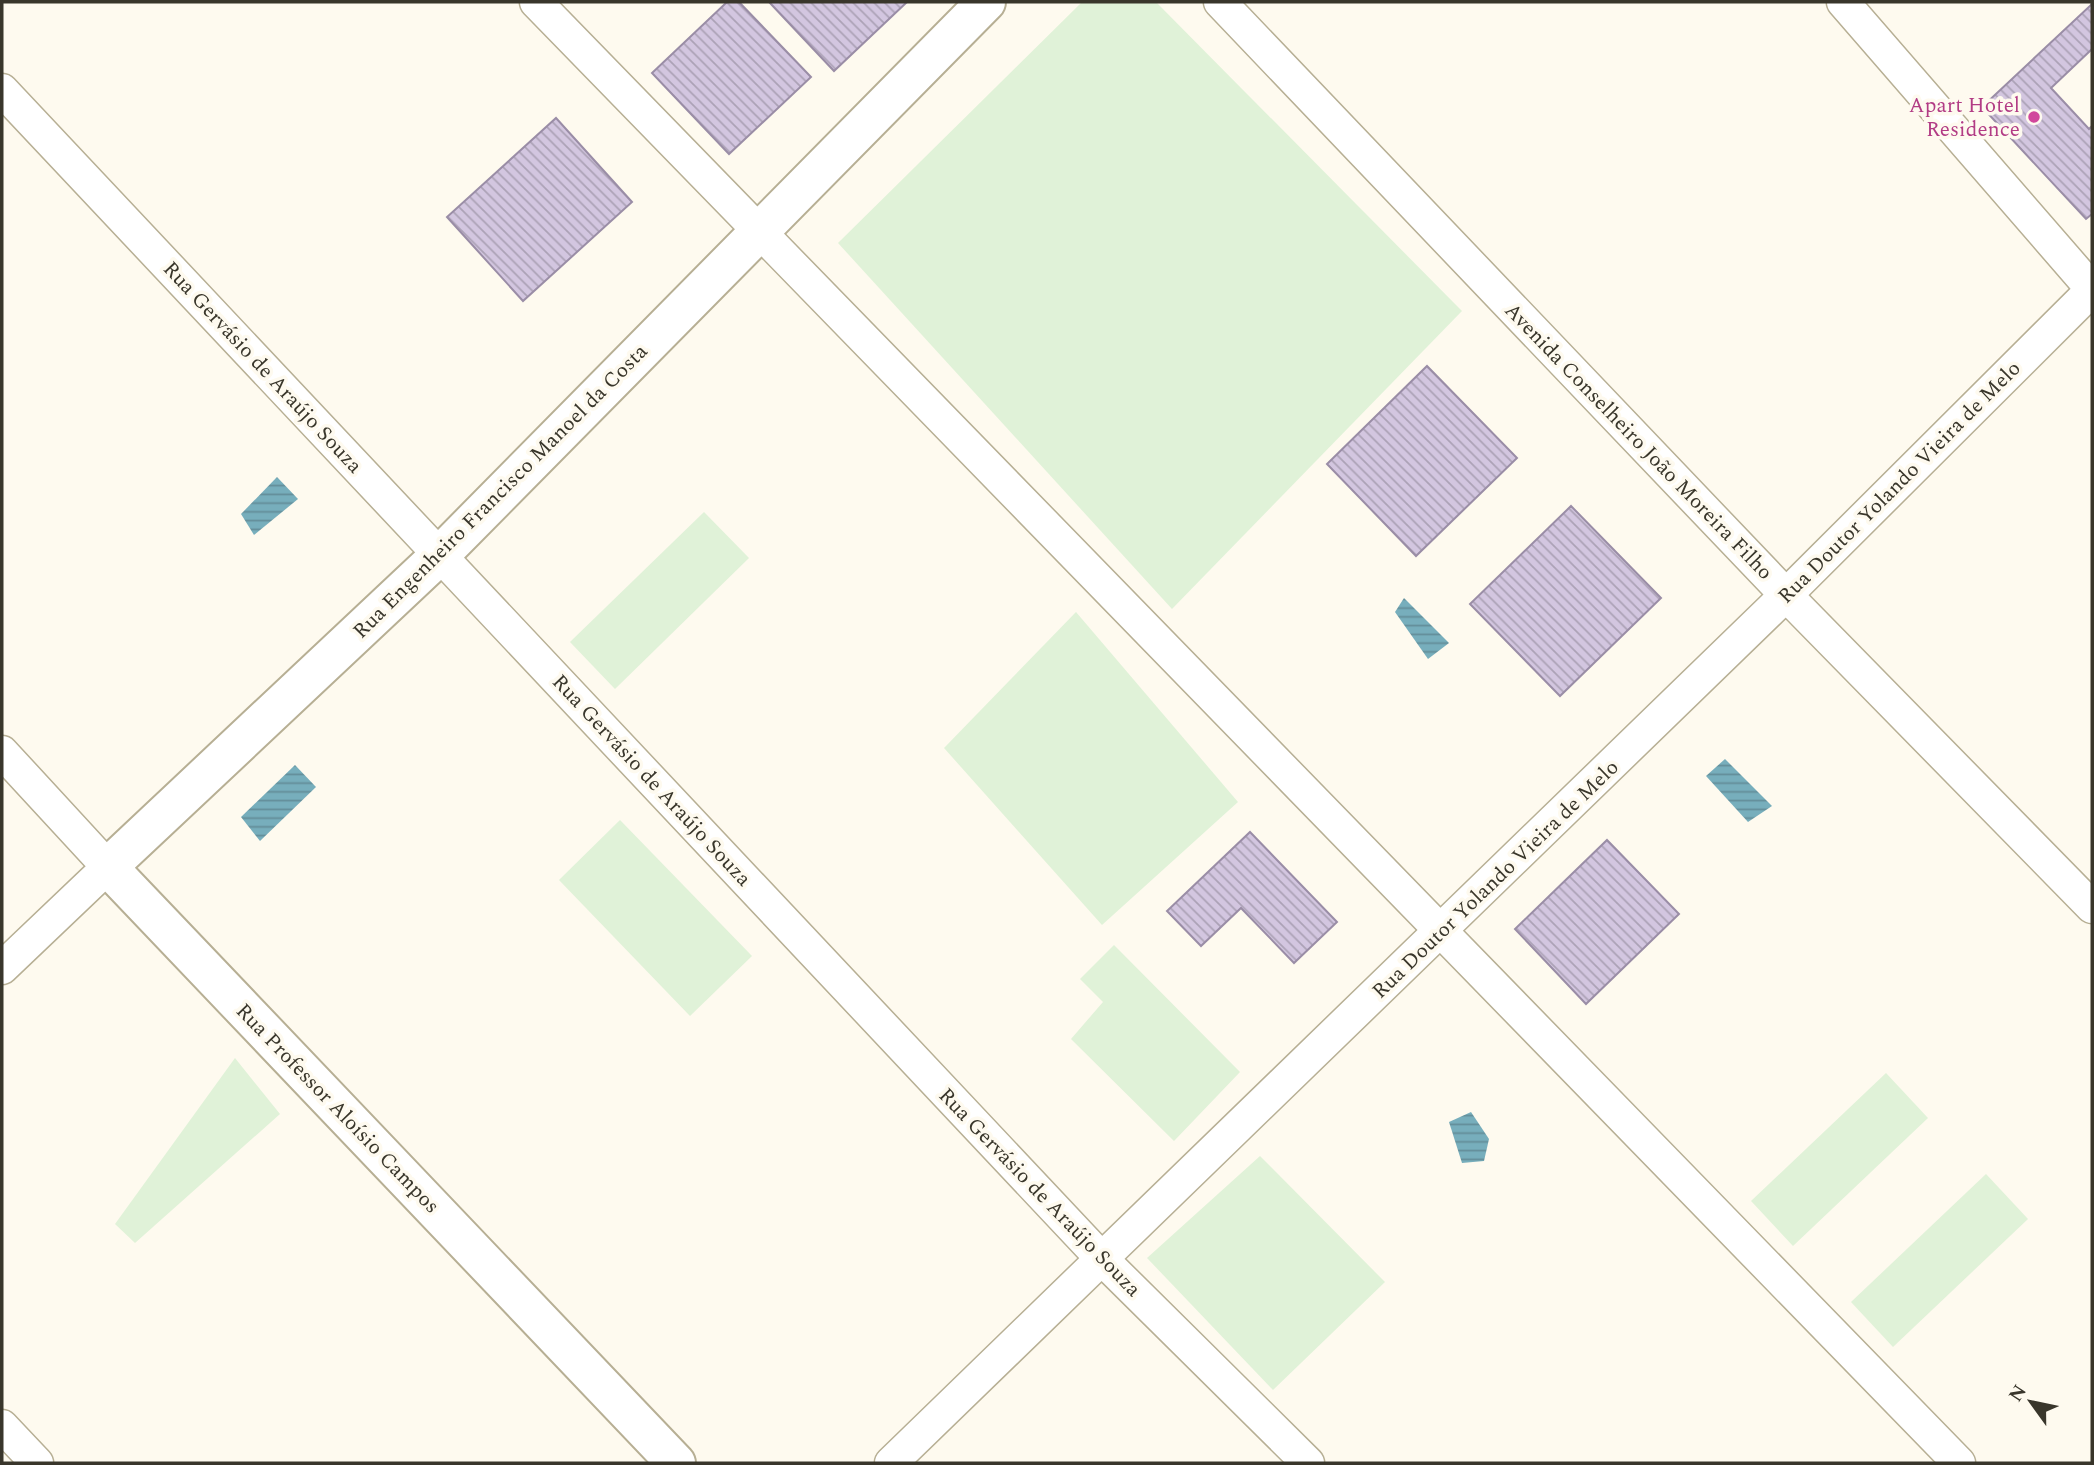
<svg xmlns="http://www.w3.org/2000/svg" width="2094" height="1465" font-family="Spectral,serif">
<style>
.green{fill:#e0f2d8}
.water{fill:url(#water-rules)}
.building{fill:url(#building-back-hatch);stroke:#9a8da6;stroke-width:2}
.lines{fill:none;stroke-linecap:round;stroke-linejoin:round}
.minor-casing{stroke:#b7af94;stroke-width:35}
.tertiary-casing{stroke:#b7af94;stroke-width:42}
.minor{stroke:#fff;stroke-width:32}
.tertiary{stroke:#fff;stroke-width:38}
.hotel-dot{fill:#d1479c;stroke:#fefaef;stroke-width:2.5}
.labels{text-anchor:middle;stroke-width:7;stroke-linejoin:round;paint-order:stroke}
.hotel-label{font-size:21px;fill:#b23c85;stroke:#fefaef;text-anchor:end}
.street-label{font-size:21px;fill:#39362b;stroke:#fefaef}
</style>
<defs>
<pattern id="water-rules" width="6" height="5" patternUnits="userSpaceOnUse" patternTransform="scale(1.75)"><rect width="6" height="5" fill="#77aebc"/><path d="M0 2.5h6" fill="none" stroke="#638e99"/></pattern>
<pattern id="building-back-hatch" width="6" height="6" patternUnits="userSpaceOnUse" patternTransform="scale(1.75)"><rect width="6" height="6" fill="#d3c6e0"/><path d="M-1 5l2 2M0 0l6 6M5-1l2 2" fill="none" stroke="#aca2b6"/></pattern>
</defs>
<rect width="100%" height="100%" fill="#fefaef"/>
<g class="green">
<path d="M1082,2H1156L1462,311L1172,609L838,243Z"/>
<path d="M704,512L749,558L615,689L570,642Z"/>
<path d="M1076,612L1238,802L1102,925L944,748Z"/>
<path d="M620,820L752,956L690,1016L559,880Z"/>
<path d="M1114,945L1240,1072L1174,1141L1071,1039L1103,1002L1080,979Z"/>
<path d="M235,1058L280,1114L135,1243L115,1224Z"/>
<path d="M1886,1073L1928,1118L1793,1246L1751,1201Z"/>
<path d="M1260,1156L1385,1282L1273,1390L1147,1258Z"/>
<path d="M1986,1174L2028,1219L1893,1347L1851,1302Z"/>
</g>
<g class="water">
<path d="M277,477L298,499L254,535L241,514Z"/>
<path d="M1404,598L1449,643L1428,659L1395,612Z"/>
<path d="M1725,759L1772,806L1748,822L1706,776Z"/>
<path d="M295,765L316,787L260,841L241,817Z"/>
<path d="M1471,1112L1489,1139L1484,1161L1462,1163L1449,1122Z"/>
</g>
<g class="building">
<path d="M727,2H739L811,77L729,154L652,73Z"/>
<path d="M769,2H907L834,71Z"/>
<path d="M2092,4V49L2051,88L2089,129L2092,126V214L2086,219L1982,107Z"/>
<path d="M556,118L632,202L523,301L447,217Z"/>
<path d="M1427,366L1517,458L1416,556L1327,464Z"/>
<path d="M1571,506L1661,598L1560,696L1470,604Z"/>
<path d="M1250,832L1337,922L1294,963L1241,908L1201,946L1167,911Z"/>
<path d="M1607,840L1679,914L1586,1004L1515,929Z"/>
</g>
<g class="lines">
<g class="minor-casing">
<g id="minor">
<path d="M536,2L1959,1463"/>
<path d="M1220,2L1786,595L2092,907"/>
<path d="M1843,2L2092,289"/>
<path d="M2,90L1103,1260L1308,1463"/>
<path d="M2,752L108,867L2,968"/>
<path d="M2,1426L37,1463"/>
<path d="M891,1463L1786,595L2092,290"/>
</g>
</g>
<g class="tertiary-casing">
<path id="tertiary" d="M676,1463L108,867L440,555L986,2"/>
</g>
<use href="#minor" class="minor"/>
<use href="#tertiary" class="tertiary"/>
</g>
<circle class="hotel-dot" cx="2034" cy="117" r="7"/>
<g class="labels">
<g class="hotel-label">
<text x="2020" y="112">Apart Hotel<tspan x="2020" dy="24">Residence</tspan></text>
</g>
<g class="street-label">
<text transform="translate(263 367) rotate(47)" y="7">Rua Gervásio de Araújo Souza</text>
<text transform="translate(1639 441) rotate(46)" y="7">Avenida Conselheiro João Moreira Filho</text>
<text transform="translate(1899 482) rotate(-45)" y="7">Rua Doutor Yolando Vieira de Melo</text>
<text transform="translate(500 491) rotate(-45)" y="7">Rua Engenheiro Francisco Manoel da Costa</text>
<text transform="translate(652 780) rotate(47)" y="7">Rua Gervásio de Araújo Souza</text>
<text transform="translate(1495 879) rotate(-44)" y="7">Rua Doutor Yolando Vieira de Melo</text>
<text transform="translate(338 1108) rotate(46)" y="7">Rua Professor Aloísio Campos</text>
<text transform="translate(1040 1192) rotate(46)" y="7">Rua Gervásio de Araújo Souza</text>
</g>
</g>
<rect width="2094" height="1465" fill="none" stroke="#39362b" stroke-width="7"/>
<g transform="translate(2031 1402) rotate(303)" stroke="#fefaef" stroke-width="5" paint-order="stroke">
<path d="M0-5L12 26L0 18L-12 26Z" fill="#39362b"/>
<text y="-10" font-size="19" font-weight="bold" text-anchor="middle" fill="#39362b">N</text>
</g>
</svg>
